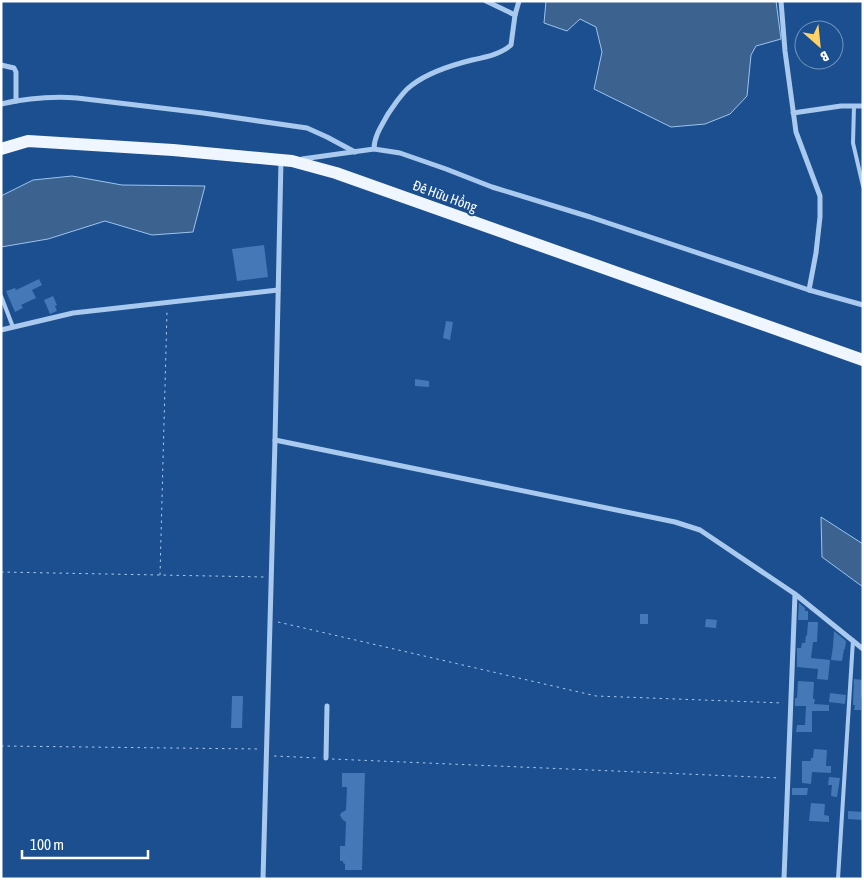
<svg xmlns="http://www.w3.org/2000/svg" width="864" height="880" font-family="'Asap Condensed',sans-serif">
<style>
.water{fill:#3c6290;stroke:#9cc4f0}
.building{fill:#4478b7}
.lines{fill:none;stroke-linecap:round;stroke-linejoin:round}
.path{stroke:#a9c9ee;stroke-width:1;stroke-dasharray:2.5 4;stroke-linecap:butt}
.lane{stroke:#a9c9ee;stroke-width:4}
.street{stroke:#a9c9ee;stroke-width:5}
.primary{stroke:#f0f6ff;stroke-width:12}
.labels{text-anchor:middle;stroke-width:4;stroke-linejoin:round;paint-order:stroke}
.street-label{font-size:14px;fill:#fff;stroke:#1b4f8f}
</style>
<rect width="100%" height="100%" fill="#1b4f8f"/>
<g class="water">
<path d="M546,1H776L781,39L756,46L751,55L747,96L730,114L705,124L671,127L594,89L602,52L596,27L580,19L567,31L544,23Z"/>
<path d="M72,176L122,185L205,186L193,232L152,235L105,221L48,239L1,247V196L33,180Z"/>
<path d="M821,517L863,544V587L822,557Z"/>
</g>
<g class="building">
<path d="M264,245L268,277L237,281L232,249Z"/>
<path d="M39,279L42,285L32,290L36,298L21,305L23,308L15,312L6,291L15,288L16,290Z"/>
<path d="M53,296L57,305L55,306L57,311L50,314L44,300Z"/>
<path d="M446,321L453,322L450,340L443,338Z"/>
<path d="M415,379L429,381V387L415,386Z"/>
<path d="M799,603L805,608V611H808V620H798Z"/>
<rect x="640" y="614" width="8" height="10"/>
<path d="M706,619L717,620L716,628L705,627Z"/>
<path d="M808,622H818L817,642H813L811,658L830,660L828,680L817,679L818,669L797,667V648H801L802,643H805L806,635L807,636Z"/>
<path d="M834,631L846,641L845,649H844L842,661L831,660L833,646Z"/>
<path d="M854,679L863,680V697H861V710H854L855,705H853Z"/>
<path d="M798,681L814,682L813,699H815L814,704L829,705V711H812V732H796L797,725H805L806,706H795V698H797Z"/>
<path d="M830,693L846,695L845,704L829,702Z"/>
<path d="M232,696H243L242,728H231Z"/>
<path d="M814,749L827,750L826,766H831V773L812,772L811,784L802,783V761H811V758H813Z"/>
<path d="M342,773H365L362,870H345V864L343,863V861H340V846H345L346,822L342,819L340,815L341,813L346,810L347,787H342Z"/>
<path d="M829,777L840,778L837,797L831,796L832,785H828Z"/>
<path d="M792,788H808L807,795H792Z"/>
<path d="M811,803L825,804L824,815L829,816V822L809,821Z"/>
<path d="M848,811L863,812L862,820L848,819Z"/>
</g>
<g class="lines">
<g class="path">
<path d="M1,572L265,577"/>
<path d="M160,575L167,311"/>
<path d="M278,622L596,696L783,703"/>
<path d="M1,746L260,749"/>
<path d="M274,756L318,758"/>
<path d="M332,759L780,778"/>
</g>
<g class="lane">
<path d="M854,106L853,143L863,186"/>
<path d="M1,296L13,327"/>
<path d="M838,879L853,640"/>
</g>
<g class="street">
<path d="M486,1L515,15"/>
<path d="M781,1L785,51L796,132L820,196V217L816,253L809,290"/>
<path d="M1,65L14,68L16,72V101"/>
<path d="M1,104C28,98 50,96 77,98L203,113L307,128L327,137L355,152"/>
<path d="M793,113L841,106H863"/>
<path d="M374,149L400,153L446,169L492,187L590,217L809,290L863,305"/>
<path d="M302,159L374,149C374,136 382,125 388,114C395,104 402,92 412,85C429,72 452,65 472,60C486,57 501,54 511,45L515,15L519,1"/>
<path d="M1,330L73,313L278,290"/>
<path d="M275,440L675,522L700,530L795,594L863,649"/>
<path d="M326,758L327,706"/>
<path d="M263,879L275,440L281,160"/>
<path d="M784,879L795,594"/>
</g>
<path class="primary" d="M1,149L28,141L173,150L292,161L336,173L863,360"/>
</g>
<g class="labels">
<g class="street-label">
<text transform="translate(445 196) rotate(20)" y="5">Đê Hữu Hồng</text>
</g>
</g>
<rect width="864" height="880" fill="none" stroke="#ffffff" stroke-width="5"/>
<g transform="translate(819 45) rotate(153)"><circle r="24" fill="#1b4f8f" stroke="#7695bc"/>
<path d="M0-4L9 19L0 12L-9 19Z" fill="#ffd166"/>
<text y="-8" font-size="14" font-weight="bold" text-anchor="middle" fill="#ffffff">B</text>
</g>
<path d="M22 850v8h126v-8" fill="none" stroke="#ffffff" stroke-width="2.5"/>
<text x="30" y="850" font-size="15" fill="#ffffff" stroke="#1b4f8f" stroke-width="4" paint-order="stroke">100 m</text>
</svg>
